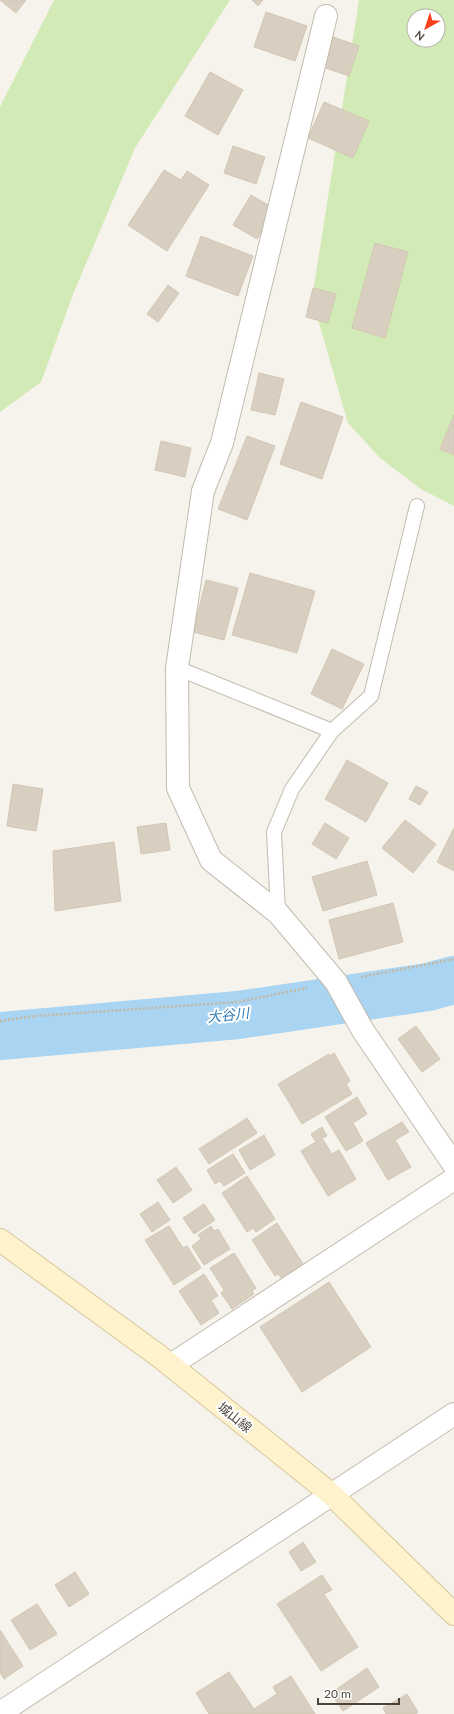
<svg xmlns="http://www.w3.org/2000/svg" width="454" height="1714" font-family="Lato,'Noto Sans JP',sans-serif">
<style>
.green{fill:#d2eab5;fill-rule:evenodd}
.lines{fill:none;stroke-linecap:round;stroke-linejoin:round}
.river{stroke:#a9d4f2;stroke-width:48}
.building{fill:#d8cfc1;stroke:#d3c7b4}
.service-casing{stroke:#c2bbae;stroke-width:16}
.minor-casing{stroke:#c2bbae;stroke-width:24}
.secondary-casing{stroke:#d6c79b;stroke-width:24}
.path{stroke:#c4b79f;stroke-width:2.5;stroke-dasharray:2 2;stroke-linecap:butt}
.service{stroke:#fff;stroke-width:14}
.minor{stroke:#fff;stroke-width:22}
.secondary{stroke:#fff3cd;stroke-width:22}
.labels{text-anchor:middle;stroke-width:4;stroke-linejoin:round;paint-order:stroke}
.street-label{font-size:13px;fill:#4b4439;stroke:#fff}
.water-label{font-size:14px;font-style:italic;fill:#2e7ab2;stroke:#fff}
</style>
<rect width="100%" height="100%" fill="#f6f3ec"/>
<g class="green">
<path d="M54,0H230L135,148L74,292L41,382L0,412V107Z"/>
<path d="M359,0H454V506L421,489L380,458L348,423L312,299ZM414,16H438V40H414Z"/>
</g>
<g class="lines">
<path class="river" d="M0,1036L238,1015L428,987L454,980"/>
</g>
<g class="building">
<path d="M0,0H26L16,13Z"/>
<path d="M252,0H263L258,6Z"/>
<path d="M266,12L307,26L295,61L254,47Z"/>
<path d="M333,37L359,46L349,76L323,67Z"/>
<path d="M210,72L243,90L218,135L185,116Z"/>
<path d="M324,102L369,121L353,158L308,138Z"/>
<path d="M233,146L265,157L256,184L224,173Z"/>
<path d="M164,170L181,180L187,171L209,185L167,251L128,225Z"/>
<path d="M251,195L275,209L257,239L233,225Z"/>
<path d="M201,236L253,256L238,296L186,276Z"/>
<path d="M375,243L408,252L385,338L352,328Z"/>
<path d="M168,285L179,293L158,322L147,314Z"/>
<path d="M313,288L336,294L328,323L306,317Z"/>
<path d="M259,373L284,379L275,415L251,410Z"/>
<path d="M301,402L343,417L322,479L280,464Z"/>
<path d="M454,415V455L440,449Z"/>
<path d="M247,436L275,446L247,520L218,509Z"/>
<path d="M161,441L191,448L185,477L155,470Z"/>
<path d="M250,573L315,591L297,653L232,635Z"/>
<path d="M206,580L238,588L224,640L193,632Z"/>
<path d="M332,649L364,664L342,709L311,694Z"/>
<path d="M347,760L388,783L366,822L325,799Z"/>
<path d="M13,784L43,789L36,831L7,826Z"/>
<path d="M416,786L428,792L420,805L409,799Z"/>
<path d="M405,820L436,844L413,873L382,848Z"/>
<path d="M166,823L170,850L141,854L137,827Z"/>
<path d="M325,823L349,838L336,859L312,844Z"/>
<path d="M454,828V871L437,862Z"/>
<path d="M114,842L121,901L55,911L53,851Z"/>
<path d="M367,861L377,895L323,911L312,877Z"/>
<path d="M393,903L403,942L339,959L329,920Z"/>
<path d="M416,1026L440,1059L422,1072L398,1039Z"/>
<path d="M334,1053L350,1081L346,1084L352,1094L302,1124L278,1084L329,1054L330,1056Z"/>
<path d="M357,1097L367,1114L353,1123L363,1141L346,1151L325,1117Z"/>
<path d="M247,1118L257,1133L209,1164L199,1149Z"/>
<path d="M402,1122L409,1132L395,1140L411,1167L388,1180L366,1143Z"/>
<path d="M322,1127L327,1136L322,1138L332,1154L339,1150L356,1179L328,1196L301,1151L316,1142L311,1134Z"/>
<path d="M264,1135L275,1155L250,1170L239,1150Z"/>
<path d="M233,1154L245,1173L224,1186L220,1181L215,1184L207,1170Z"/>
<path d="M176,1167L192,1190L173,1203L157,1180Z"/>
<path d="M247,1176L275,1219L256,1232L253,1228L247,1232L222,1193Z"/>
<path d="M158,1202L170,1220L152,1232L140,1214Z"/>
<path d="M204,1204L215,1220L194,1234L183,1218Z"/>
<path d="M277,1223L303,1264L281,1278L278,1274L275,1276L252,1240Z"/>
<path d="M169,1226L183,1248L187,1246L201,1268L174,1285L145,1240Z"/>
<path d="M211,1226L214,1231L218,1229L230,1249L204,1265L192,1246L201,1239L198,1235Z"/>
<path d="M234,1253L256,1288L252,1291L254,1294L232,1309L221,1293L224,1290L210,1268Z"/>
<path d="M204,1274L218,1296L211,1300L219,1313L201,1325L179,1291Z"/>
<path d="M329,1282L371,1347L302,1392L260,1327Z"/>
<path d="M303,1542L316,1562L301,1571L289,1552Z"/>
<path d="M75,1572L89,1594L69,1607L55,1585Z"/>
<path d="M322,1575L332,1590L324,1594L358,1647L321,1671L277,1604Z"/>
<path d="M37,1604L57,1634L30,1650L11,1620Z"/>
<path d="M0,1630L23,1666L4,1679L0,1672Z"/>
<path d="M367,1668L379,1687L343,1711L331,1693Z"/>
<path d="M229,1672L254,1709L277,1694L273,1687L291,1676L315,1714H209L196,1693Z"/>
<path d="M407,1694L418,1712L415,1714H386L383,1708Z"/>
</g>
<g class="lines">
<g class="service-casing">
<g id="service">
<path d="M177,668L332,731"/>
<path d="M278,913L274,832L292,789L332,731L371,696L417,506"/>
</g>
</g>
<g class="minor-casing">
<g id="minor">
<path d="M326,16L222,443L203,491L177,668L178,788L211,860L278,913L336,982L362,1029L454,1165"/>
<path d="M171,1365L454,1179"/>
<path d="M0,1713L454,1414"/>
</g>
</g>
<g class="secondary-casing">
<path id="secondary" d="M0,1240L159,1356L331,1494L454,1614"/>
</g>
<g class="path">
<path d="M361,977L454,959"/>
<path d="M0,1021L35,1016L238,1002L307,988"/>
</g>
<use href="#service" class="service"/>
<use href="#minor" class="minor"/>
<use href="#secondary" class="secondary"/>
</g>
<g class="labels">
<g class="street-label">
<text transform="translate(235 1417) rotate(39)" y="5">城山線</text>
</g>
<g class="water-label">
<text transform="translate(228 1015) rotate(-6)" y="5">大谷川</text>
</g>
</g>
<g transform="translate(426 28) rotate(219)"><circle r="19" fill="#ffffff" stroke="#b7b4b0"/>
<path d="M0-3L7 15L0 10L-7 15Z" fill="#fc3f1d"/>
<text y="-6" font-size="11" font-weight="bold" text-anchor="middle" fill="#4b4439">N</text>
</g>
<path d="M318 1698v6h81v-6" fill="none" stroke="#4b4439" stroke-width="2"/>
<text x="324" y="1698" font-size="12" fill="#4b4439" stroke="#ffffff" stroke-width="3" paint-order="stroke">20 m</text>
</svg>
